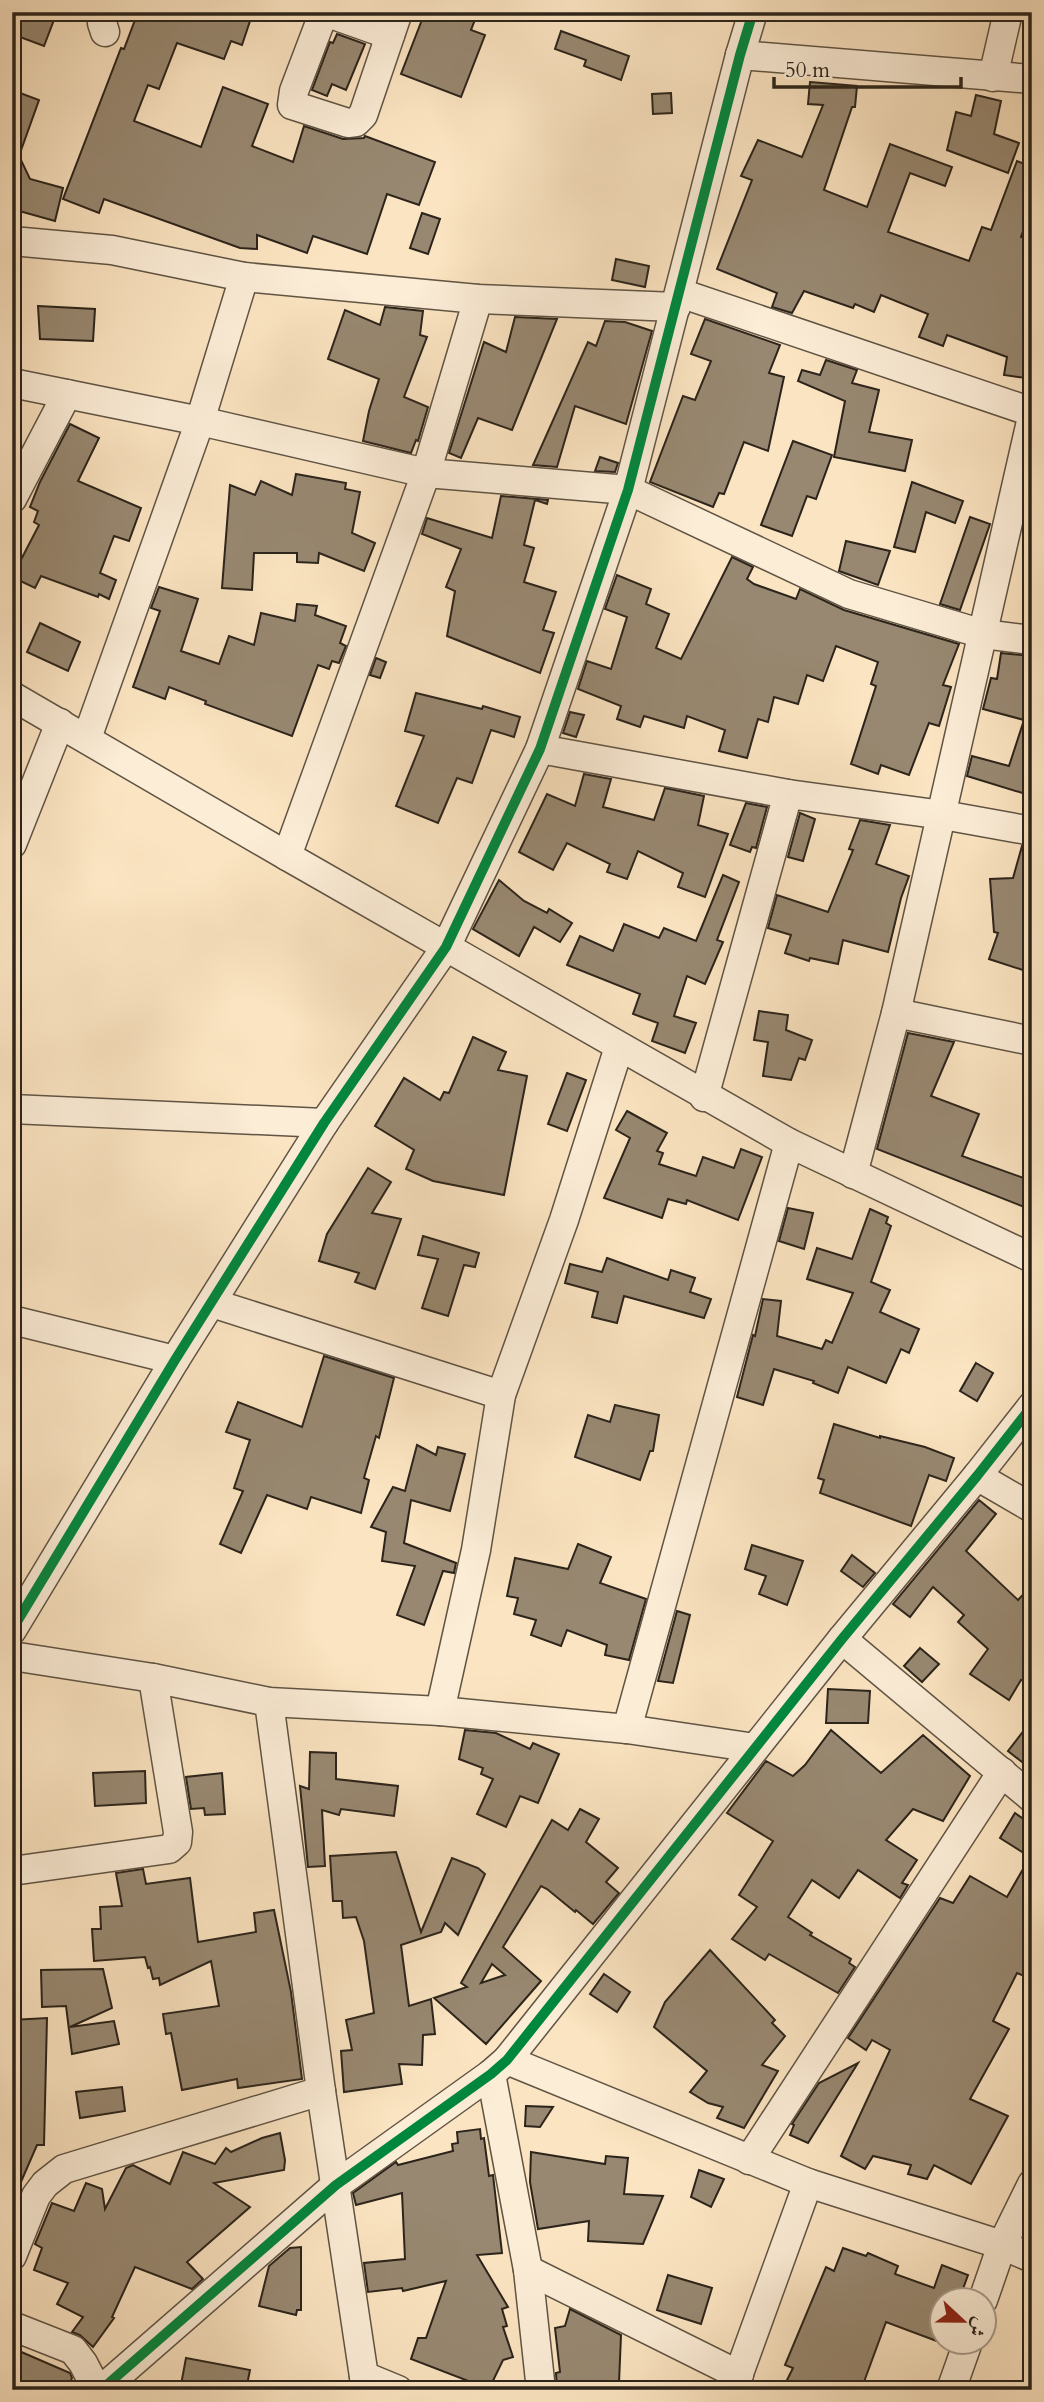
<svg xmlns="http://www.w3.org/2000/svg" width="1044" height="2402" font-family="Cardo,Amiri,serif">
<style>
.building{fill:#988871;stroke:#2c241b;stroke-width:2;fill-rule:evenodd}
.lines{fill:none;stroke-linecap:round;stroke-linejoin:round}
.minor-casing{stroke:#605444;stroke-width:31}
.minor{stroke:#fcedd7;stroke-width:28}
.cycleway-casing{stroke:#fcedd7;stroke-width:15}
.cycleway{stroke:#00873e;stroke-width:10}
</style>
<rect width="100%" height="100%" fill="#fbe4c1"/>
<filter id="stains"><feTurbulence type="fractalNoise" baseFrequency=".00286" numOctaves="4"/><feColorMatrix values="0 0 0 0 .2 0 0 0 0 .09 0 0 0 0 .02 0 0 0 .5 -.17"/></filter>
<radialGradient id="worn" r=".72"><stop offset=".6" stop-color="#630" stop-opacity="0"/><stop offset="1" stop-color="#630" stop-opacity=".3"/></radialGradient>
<g class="building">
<path d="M17,12H57L44,46L12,34V24Z"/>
<path d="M138,12H253L242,45L231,41L224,59L177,43L159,89L148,85L134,121L201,147L223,87L268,104L252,146L293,162L304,126L343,139L364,138L365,136L435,162L419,205L387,194L367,254L313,236L307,253L257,235V249L240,248L104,199L99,213L63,199L121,48L124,49Z"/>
<path d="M425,12H478L471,30L485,35L461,97L401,74Z"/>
<path d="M561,31L629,56L621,80L584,66L586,60L555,49Z"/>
<path d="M337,34L365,44L346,90L332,84L327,96L312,90L330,42L333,43Z"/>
<path d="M810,82L857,86L855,107H852L824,190L867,207L890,144L952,167L945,186L910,173L888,232L969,261L982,227L991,230L1017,161L1032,167V207L1021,237L1032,241V267L1026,283L1032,284V345L1026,378L1004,375L1007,357L947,335L943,346L919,337L928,314L881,295L874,312L855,304L853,308L804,291L792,313L772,307L777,293L717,269L752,180L741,176L758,140L802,157L823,105L808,104Z"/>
<path d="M12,90L39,100L19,156L30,179L63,188L55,221L12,209Z"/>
<path d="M671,93L672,113L653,114L652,94Z"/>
<path d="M976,95L1001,101L994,134L1019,143L1008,173L947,150L956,112L971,116Z"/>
<path d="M422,213L440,219L428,254L410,248Z"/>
<path d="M616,259L649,266L645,287L612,280Z"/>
<path d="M38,306L95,309L93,341L40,339Z"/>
<path d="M385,307L423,311L420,335L427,337L404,397L428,407L418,441L416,440L411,453L363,441L369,411L379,379L328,359L345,310L380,325Z"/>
<path d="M515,317L557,319L512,430L478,418L461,458L449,453L484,342L506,352Z"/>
<path d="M705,319L780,345L769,373L784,377L768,451L744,442L724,494L719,493L713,507L650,482L683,396L695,400L711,361L691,354Z"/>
<path d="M605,321L625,322L652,331L626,424L575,406L557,467L533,465L588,342L596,346Z"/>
<path d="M826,360L857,370L852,383L879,390L869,432L912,440L905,471L834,457L845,401L798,381L802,370L820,375Z"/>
<path d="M70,424L99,438L78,481L141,508L129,541L114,536L100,573L116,580L109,599L99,594L98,597L41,576L35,588L12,577L39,525L34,522L38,511L30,507L40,482Z"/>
<path d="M793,441L832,455L816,499L807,496L792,536L761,525Z"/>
<path d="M600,457L618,463L615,472L595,471Z"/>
<path d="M296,474L346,483L345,489L360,492L352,533L375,543L364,571L319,553L318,563L297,562V553H254L252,590L222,588L230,485L255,495L261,481L292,495Z"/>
<path d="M912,482L963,501L955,523L926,512L915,552L894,547Z"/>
<path d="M501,496L548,500L547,504L535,500L524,545L534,548L524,582L556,592L543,630L554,633L540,673L447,636L455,591L446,587L461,549L422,534L427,518L492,538Z"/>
<path d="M970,517L990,524L960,610L940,604Z"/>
<path d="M846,541L890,551L878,585L839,571Z"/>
<path d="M732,557L753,567L747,579L754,584L796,599L800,589L844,610L959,644L943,685L951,687L939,726L929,723L909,775L881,765L878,774L851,764L876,686L871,684L878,662L836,646L823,681L807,675L798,704L774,697L768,722L758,719L747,758L719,751L725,730L687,716L684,728L644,716L640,727L617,719L621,706L578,689L587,661L611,669L627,617L605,609L617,575L651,589L646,604L669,614L656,648L681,659Z"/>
<path d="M159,587L198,599L181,651L219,664L229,636L254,645L261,613L295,621L297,604L317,606L315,615L346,626L340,643L346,646L339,663L332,661L329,669L318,665L292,736L205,704L206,701L169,687L165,699L133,687L160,611L151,608Z"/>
<path d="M40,623L80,642L68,671L27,652Z"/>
<path d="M1001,653L1032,656V796L967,776L972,756L1009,766L1024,720L983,709L991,678L997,679Z"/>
<path d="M376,658L386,662L380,678L370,675Z"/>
<path d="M416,693L482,709L483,706L520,717L514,737L491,730L472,783L457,778L438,823L396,806L424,736L405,731Z"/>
<path d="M570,712L584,715L576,737L563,733Z"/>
<path d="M584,774L611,779L603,807L654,820L665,788L704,796L698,825L728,834L705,897L678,887L683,873L638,851L627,879L607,872L610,864L567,843L553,870L519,852L547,794L575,806Z"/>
<path d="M746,803L767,807L756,848L752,847L750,852L730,845Z"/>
<path d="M800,813L815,819L803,861L788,857Z"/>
<path d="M860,820L890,825L876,864L909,876L901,898L888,952L843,940L838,964L810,958L809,961L785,953L791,935L768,928L777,895L828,912L853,850L849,849Z"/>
<path d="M1022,846L1032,847V973L989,959L998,933L994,932L990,879L1013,878Z"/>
<path d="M723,875L739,882L717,940L723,942L705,984L687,976L674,1016L696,1023L685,1053L652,1041L658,1023L633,1014L640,994L567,965L580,936L613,951L624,924L659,938L664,928L696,941Z"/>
<path d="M499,880L524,901L547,913L549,909L572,923L560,942L534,927L519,956L473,929Z"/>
<path d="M759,1011L788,1015L786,1030L812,1040L805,1060L799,1058L791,1080L763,1076L768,1042L754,1040Z"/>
<path d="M908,1033L954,1042L931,1096L979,1114L962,1156L1032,1181V1210L877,1149Z"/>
<path d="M473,1037L506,1052L498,1070L527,1076L504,1195L433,1181L406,1169L414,1150L375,1126L404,1078L440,1100L444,1092L449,1093Z"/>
<path d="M567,1073L586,1080L567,1131L548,1124Z"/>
<path d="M627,1111L667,1133L657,1151L663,1153L659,1164L696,1176L703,1157L734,1168L741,1149L762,1157L738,1220L687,1200L686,1204L668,1199L662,1218L604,1198L630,1138L616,1130Z"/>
<path d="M368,1168L391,1182L372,1213L401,1219L375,1289L355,1282L359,1273L319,1261L327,1234Z"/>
<path d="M788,1208L813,1213L804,1249L779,1241Z"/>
<path d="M870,1209L888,1217L886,1223L891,1226L871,1282L890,1290L880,1312L919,1329L909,1353L901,1349L886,1383L848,1367L838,1393L813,1383L814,1381L774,1369L763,1405L737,1397L753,1335L755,1336L763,1299L781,1301L777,1336L822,1349L826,1340L832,1343L853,1293L807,1279L817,1248L852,1259Z"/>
<path d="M423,1236L479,1253L475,1267L464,1265L448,1316L422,1308L438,1259L418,1255Z"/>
<path d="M607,1258L668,1280L671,1270L695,1278L690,1292L711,1299L704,1318L624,1296L617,1323L592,1317L598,1292L565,1283L570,1264L602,1272Z"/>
<path d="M324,1356L394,1378L379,1438L376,1436L364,1478L369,1480L361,1513L311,1497L307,1509L267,1495L241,1553L220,1544L243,1491L234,1488L250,1440L226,1432L238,1402L302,1427Z"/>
<path d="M976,1363L993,1373L977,1401L960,1391Z"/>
<path d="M615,1405L659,1415L653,1451H650L640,1480L575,1457L588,1415L610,1422Z"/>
<path d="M834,1424L880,1438V1436L925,1447L954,1458L946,1481L929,1475L911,1526L820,1493L824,1480L818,1478Z"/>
<path d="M417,1445L436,1455L438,1447L465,1454L450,1511L411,1500L404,1543L456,1563L454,1573L443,1571L424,1625L397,1615L415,1566L382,1561L386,1532L371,1527L393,1487L405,1491Z"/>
<path d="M979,1500L996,1514L966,1551L1018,1600L1032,1585V1683L1021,1680L1009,1700L970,1674L988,1649L958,1622L964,1615L933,1587L910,1617L893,1604Z"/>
<path d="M578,1544L611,1557L600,1583L646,1599L629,1660L605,1655L607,1645L567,1630L561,1646L531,1635L536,1620L514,1614L518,1598L507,1596L515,1558L568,1569Z"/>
<path d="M752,1545L803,1561L787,1605L759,1594L766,1576L745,1569Z"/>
<path d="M852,1555L875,1573L863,1587L841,1571Z"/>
<path d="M677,1611L690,1615L673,1683L658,1681Z"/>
<path d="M920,1648L939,1664L922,1682L904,1666Z"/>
<path d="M828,1689L870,1691L868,1723H826Z"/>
<path d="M1032,1720V1770L1008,1751Z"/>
<path d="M465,1730L496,1733L530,1749L533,1743L559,1754L538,1803L520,1796L506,1827L477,1814L493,1779L481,1774L483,1768L459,1759Z"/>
<path d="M831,1730L881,1773L923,1735L970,1776L943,1821L913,1809L886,1840L917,1860L902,1883L908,1885L900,1898L858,1870L839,1898L812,1880L788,1917L812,1933L810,1935L851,1959L849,1963L855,1967L838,1993L769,1954L765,1960L732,1939L757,1907L739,1895L773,1841L727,1813L766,1761L793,1776L805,1765Z"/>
<path d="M310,1752L336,1753V1779L398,1786L394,1816L341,1809L339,1815L322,1810L325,1866L308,1867L300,1786L309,1789Z"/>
<path d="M145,1771L146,1803L95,1806L93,1773Z"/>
<path d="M222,1773L225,1814L205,1815L204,1808L191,1809L186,1777Z"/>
<path d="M580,1809L599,1819L586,1842L618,1868L606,1882L619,1893L593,1924L576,1910L575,1912L547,1889L541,1886L503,1947L541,1981L486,2044L434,1998L467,1987L461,1983L552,1820L568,1830ZM492,1964L505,1975L481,1983Z"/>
<path d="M1015,1813L1032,1825V1979L1017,1973L993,2021L1009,2029L970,2099L1008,2116L971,2184L934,2165L927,2179L908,2174L911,2165L873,2156L865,2169L841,2156L890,2050L872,2040L866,2050L848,2038L940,1898L953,1903L970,1876L1007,1897L1030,1857L1000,1838Z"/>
<path d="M396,1852L421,1932L452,1858L478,1868L485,1874L458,1935L445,1923L441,1932L401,1945L409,2006L431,1999L435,2034L423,2035L422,2065L399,2064L402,2084L344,2092L341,2051L352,2050L346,2020L374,2013L364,1941L356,1917L343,1918L342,1901H333L330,1856Z"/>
<path d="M143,1869L146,1884L190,1878L198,1942L256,1932L254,1913L274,1910L291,1992L302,2079L238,2088L237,2079L182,2090L171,2033L166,2034L163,2014L219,2006L211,1961L160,1985L159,1978L153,1979L150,1967L148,1968L145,1957L94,1961L92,1929H101L100,1907L122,1906L116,1873Z"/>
<path d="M710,1950L775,2020L772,2023L785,2036L762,2065L778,2071L744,2128L717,2118L723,2107L708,2103L690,2092L707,2071L654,2027L665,2002Z"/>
<path d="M103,1969L112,2008L70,2027L114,2021L119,2044L72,2054L66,2006L42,2007L41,1970Z"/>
<path d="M604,1974L630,1992L617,2012L590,1994Z"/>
<path d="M47,2018L44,2145H37L17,2191L20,2192L12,2211L18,2116H15L17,2055H14L12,2020Z"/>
<path d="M858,2063L808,2143L790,2135L794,2125L792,2124L819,2083Z"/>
<path d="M122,2087L125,2111L80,2118L76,2092Z"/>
<path d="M526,2106L553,2107L540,2127L525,2126Z"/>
<path d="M480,2129L481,2139L484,2138L489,2176L493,2175L502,2253L477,2255L508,2307L502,2309L507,2326L503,2327L513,2357L503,2360L489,2389L411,2359L418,2338H426L446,2281L403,2291L402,2288L368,2292L364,2263L405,2259L402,2193L356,2205L353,2193L396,2162L398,2165L453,2151L452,2144L458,2143L457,2132Z"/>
<path d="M280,2133L285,2160L284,2170L214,2183L250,2207L187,2262L203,2279L192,2289L135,2267L112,2317L114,2318L93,2347L80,2335L72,2332L83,2317L57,2304L68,2283L34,2270L42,2248L35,2244L52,2203L74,2211L86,2183L102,2189L105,2209L126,2168L133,2165L170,2184L183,2152L215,2164L226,2148L231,2152L262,2138Z"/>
<path d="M531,2152L605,2164L606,2156L628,2158L624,2194L663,2196L643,2244L588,2241L589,2221L538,2229L530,2182Z"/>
<path d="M699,2170L724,2179L711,2207L691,2197Z"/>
<path d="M301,2247V2310H297L296,2315L259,2306L269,2266L290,2248Z"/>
<path d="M843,2248L866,2256L868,2253L898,2266L895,2274L934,2288L942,2265L968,2275L959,2300H942V2343L886,2322L861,2390H782L793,2368L785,2365L826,2267L834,2271Z"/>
<path d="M668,2275L712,2288L701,2324L657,2310Z"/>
<path d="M570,2309L621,2335L619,2383L615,2382V2390H557L556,2373L560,2372L555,2328L565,2326Z"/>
<path d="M19,2351L70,2373L72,2378L67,2390H39L12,2378V2366Z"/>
<path d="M186,2358L250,2370L246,2390H180Z"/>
</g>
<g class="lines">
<g class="minor-casing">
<g id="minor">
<path d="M105,12L102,23L105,32"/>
<path d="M324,12L294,91L292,105L348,123L356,122L363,115L398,12"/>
<path d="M325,12L390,35"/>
<path d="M740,55L1032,79"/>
<path d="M993,77L1008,12"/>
<path d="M12,241L112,250L244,277L478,299L676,307"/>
<path d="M680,293L1032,412"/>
<path d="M12,383L200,421L426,473L628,490L849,594L983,634L1032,640"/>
<path d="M12,499L67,394"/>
<path d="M12,696L287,856L789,1143L1032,1258"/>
<path d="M87,738L200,421L244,277"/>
<path d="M540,749L788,794L943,815L1032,831"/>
<path d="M12,844L60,723"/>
<path d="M287,856L426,473L478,299"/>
<path d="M896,1013L1032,1041"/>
<path d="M704,1097L788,794"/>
<path d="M12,1109L324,1123"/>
<path d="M853,1174L896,1013L1032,417"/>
<path d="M212,1303L501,1395"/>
<path d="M12,1320L175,1360"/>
<path d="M977,1476L1032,1508"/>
<path d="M12,1630L175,1360L324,1123L446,947L540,749L628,490L740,55L753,12"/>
<path d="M842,1639L1032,1798"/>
<path d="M12,1656L153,1678L269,1702L440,1711L627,1729L755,1748"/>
<path d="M269,1702L321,2091L366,2390"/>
<path d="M440,1711L476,1550L501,1395L564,1220L619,1047"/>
<path d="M627,1729L789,1143"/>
<path d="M12,1871L169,1849L177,1842L178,1832L153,1678"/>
<path d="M507,2060L808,2183L1002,2245L1032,2258"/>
<path d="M491,2074L528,2270L541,2390"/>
<path d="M749,2160L1002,1772"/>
<path d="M12,2256L36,2196L45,2184L64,2169L321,2091"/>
<path d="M528,2270L739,2375"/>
<path d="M983,2300L1002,2245L1032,2184"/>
<path d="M12,2326L73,2350L83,2363L97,2390"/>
<path d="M364,2376L398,2390"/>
<path d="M101,2390L336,2185L491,2074L507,2060L842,1639L977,1476L1032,1406"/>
<path d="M733,2390L808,2183"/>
<path d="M951,2390L968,2342"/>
</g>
</g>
<use href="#minor" class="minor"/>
<g class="cycleway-casing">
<g id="cycleway">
<path d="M12,1630L175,1360L324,1123L446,947L540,749L628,490L740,55L753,12"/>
<path d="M101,2390L336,2185L491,2074L507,2060L842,1639L977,1476L1032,1406"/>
</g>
</g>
<use href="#cycleway" class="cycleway"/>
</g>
<rect width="1044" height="2402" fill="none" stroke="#fbe4c1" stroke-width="42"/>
<rect x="14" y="14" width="1016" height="2374" fill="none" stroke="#2c241b" stroke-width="3.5"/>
<rect x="21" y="21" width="1002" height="2360" fill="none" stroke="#2c241b" stroke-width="2"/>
<g transform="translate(963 2321) rotate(112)"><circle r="33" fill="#fcedd7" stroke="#a99d8c" stroke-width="2"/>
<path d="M0-5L12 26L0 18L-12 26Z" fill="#8f2418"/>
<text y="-10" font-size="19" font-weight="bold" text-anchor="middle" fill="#2c241b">ش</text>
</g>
<path d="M774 77v10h187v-10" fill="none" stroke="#2c241b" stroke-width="3.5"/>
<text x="785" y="77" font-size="21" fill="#2c241b" stroke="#fcedd7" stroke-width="5" paint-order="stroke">50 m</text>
<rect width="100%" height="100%" filter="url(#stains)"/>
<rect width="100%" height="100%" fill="url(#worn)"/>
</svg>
